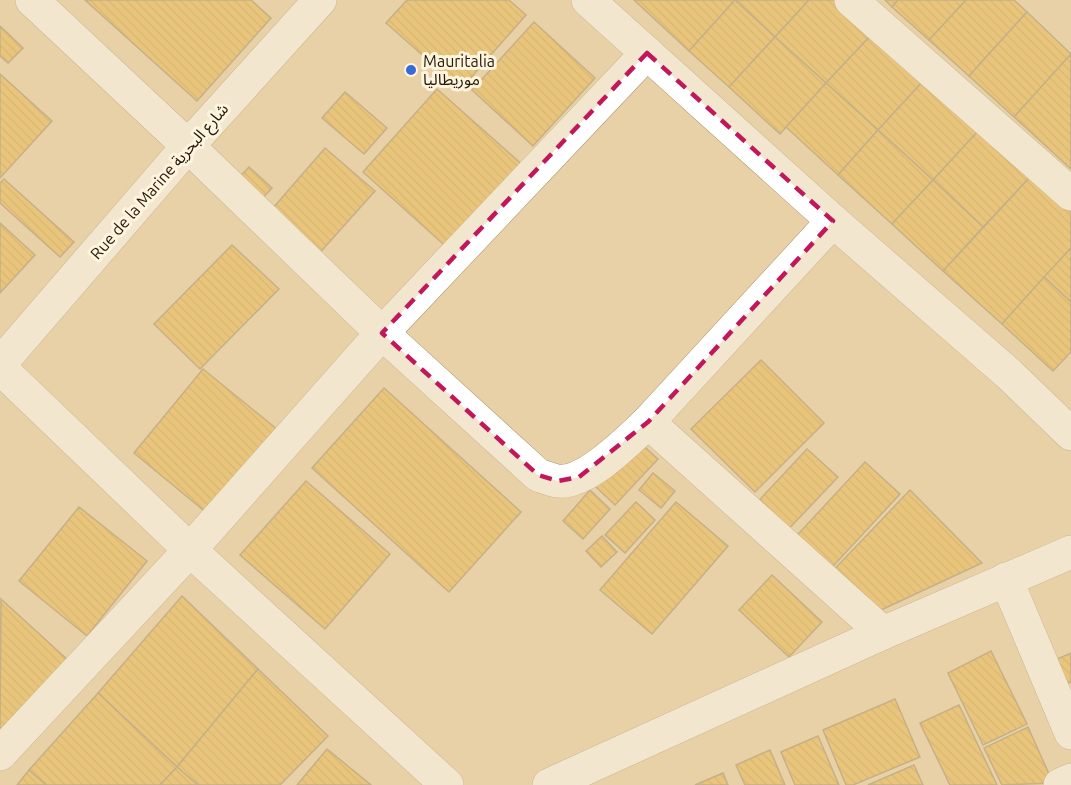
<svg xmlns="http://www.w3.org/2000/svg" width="1071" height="785" font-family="Ubuntu,'Noto Sans Arabic',sans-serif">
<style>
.building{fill:url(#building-back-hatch);stroke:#9c875f;stroke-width:1.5}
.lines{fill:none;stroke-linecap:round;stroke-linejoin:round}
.minor-casing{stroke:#aa946c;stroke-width:34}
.minor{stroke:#fff;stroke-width:33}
.marked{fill:none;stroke:#c2185b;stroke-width:4.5;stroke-dasharray:12 8;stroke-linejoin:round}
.poi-dot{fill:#3669d9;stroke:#fff4de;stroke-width:2}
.labels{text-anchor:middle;stroke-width:6;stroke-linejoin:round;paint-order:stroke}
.poi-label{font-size:16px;fill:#221909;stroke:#fff4de;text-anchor:start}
.street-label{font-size:16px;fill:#221909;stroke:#fff4de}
</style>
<defs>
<pattern id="building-back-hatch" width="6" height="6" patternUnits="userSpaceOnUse" patternTransform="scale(1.5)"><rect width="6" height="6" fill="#ecb745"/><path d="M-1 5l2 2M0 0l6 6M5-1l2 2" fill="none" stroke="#ca9d3b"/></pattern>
</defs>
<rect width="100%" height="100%" fill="#e8d1a7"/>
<g class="building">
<path d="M85,0H251L271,18L197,101Z"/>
<path d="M407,0H509L526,15L461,89L386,23Z"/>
<path d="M634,0H735L689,51Z"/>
<path d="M735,0H809L775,37Z"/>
<path d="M735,0L775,37L729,87L689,51Z"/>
<path d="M809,0H839L874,32L826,83L775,37Z"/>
<path d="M885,0H898L892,7Z"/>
<path d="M898,0H966L929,40L892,7Z"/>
<path d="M966,0H1014L1027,12L969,76L929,40Z"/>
<path d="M1027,12L1071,54L1014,117L969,76Z"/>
<path d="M534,22L595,78L533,146L472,90Z"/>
<path d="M0,26L23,48L8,63L0,56Z"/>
<path d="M874,32L925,79L878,130L826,83Z"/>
<path d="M775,37L826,83L780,134L729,87Z"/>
<path d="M1071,54V169L1014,117Z"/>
<path d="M0,74L52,121L0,178Z"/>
<path d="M925,79L980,129L933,180L878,130Z"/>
<path d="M826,83L878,130L838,175L786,127Z"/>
<path d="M437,89L526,168L451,251L363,172Z"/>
<path d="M345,92L387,128L364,154L322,118Z"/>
<path d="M980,129L1031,176L983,227L933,180Z"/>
<path d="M878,130L933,180L892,224L838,175Z"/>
<path d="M325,148L375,191L316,257L267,215Z"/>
<path d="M249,167L272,188L256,205L234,183Z"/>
<path d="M1031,176L1071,212V248L1002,324L943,271Z"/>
<path d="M4,179L74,242L60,257L0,203V183Z"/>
<path d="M933,180L983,227L943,271L892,224Z"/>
<path d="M0,223L35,255L0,293Z"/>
<path d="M232,245L279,289L200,369L154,324Z"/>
<path d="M1071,248V302L1044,277Z"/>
<path d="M1044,277L1071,302V352L1053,371L1002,324Z"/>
<path d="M761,360L824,423L755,492L691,429Z"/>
<path d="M203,369L278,430L208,514L134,453Z"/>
<path d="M384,388L521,512L449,592L312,468Z"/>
<path d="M637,440L658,459L615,505L595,486Z"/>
<path d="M807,449L838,477L781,537L751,509Z"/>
<path d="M865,462L900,494L824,576L789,544Z"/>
<path d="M653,473L675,491L661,508L639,490Z"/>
<path d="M306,481L390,554L325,629L240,555Z"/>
<path d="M590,490L610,509L583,539L563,521Z"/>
<path d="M910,490L982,563L868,616L825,579Z"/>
<path d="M636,502L655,520L625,553L605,535Z"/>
<path d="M676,502L728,546L652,634L600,590Z"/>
<path d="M79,507L147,561L87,636L19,581Z"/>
<path d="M602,536L617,552L601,567L586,551Z"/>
<path d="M772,575L822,622L789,657L739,610Z"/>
<path d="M182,596L258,669L177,767L98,693Z"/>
<path d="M1,599L70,662L6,732L0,727Z"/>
<path d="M991,651L1027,724L983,745L948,673Z"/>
<path d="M1071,653V682L1057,688L1046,664Z"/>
<path d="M258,669L328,736L280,785H198L177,767Z"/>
<path d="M98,693L177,767L160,785H46L29,770Z"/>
<path d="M895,699L920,757L853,785H846L823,730Z"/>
<path d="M959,705L997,785H950L920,723Z"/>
<path d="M1028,727L1053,783L1002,785L984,748Z"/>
<path d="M818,736L839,785H795L781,752Z"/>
<path d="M327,749L371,785H297Z"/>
<path d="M770,750L785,785H745L736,765Z"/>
<path d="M914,765L923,785H868Z"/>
<path d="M177,767L198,785H160Z"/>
<path d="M29,770L46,785H17Z"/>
<path d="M723,773L728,785H695Z"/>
</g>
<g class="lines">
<g class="minor-casing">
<g id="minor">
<path d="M32,0L188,146L382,333L538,475C544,477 551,480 557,481C585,485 628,441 648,422L833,221"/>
<path d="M588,0L833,221L1010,375L1071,434"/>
<path d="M851,0L1071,194"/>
<path d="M0,364L188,146L320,0"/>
<path d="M0,368L190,550L447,785"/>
<path d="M648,422L883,633"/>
<path d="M1006,579L1071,733"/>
<path d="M0,754L190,550L382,333L647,53"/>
<path d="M549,785L883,633L1071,552"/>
<path d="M1060,785L1071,780"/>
</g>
</g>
<use href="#minor" class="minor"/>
</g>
<path d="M0 0H1071V785H0ZM647,53L833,221L648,422L579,477L558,481L538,475L382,333Z" fill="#e8d1a7" fill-opacity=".55" fill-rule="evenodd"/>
<path class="marked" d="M647,53L833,221L648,422L579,477L558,481L538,475L382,333Z"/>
<circle class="poi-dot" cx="411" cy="70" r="6"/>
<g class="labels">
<g class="poi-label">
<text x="423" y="67">Mauritalia<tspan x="423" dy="18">موريطاليا</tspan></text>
</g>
<g class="street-label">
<text transform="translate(159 181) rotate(-49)" y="6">Rue de la Marine شارع البحرية</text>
</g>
</g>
</svg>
